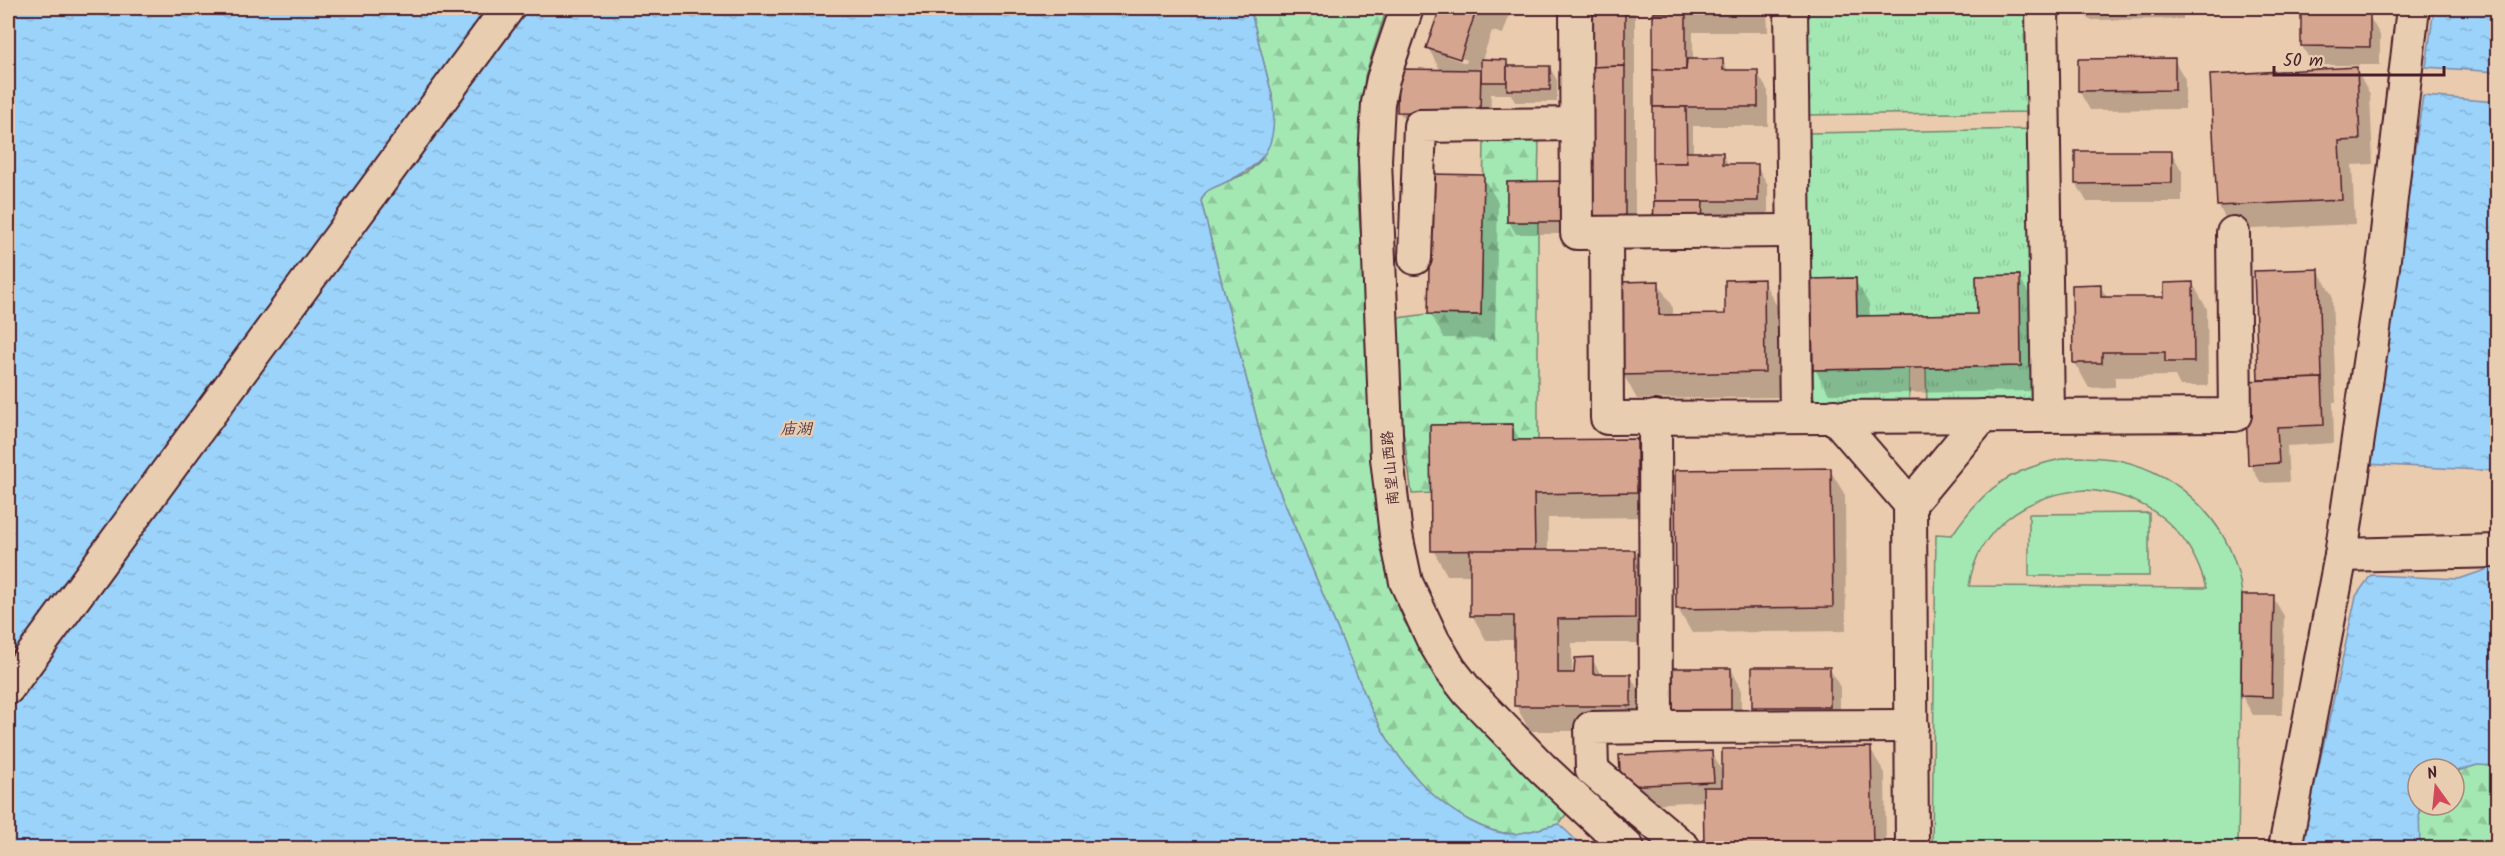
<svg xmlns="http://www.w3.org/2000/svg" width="2505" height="856" font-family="Kalam,'LXGW WenKai TC',sans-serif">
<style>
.grass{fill:url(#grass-tufts);stroke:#76846f;stroke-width:1.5}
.forest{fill:url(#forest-firs);stroke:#76846f;stroke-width:1.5}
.pitch{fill:#a3e8b3;stroke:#76846f;stroke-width:1.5;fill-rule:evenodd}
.water{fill:url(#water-ripples);stroke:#7b8ba7;stroke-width:1.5}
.shadow{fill:#0003;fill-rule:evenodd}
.building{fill:#d5a58f;stroke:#4a1f2b;stroke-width:1.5}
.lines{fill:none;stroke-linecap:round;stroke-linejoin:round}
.minor-casing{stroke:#4a1f2b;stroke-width:36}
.minor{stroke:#e9cdb0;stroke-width:32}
.labels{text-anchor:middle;stroke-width:4.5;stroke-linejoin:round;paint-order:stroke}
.street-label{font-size:15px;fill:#4a1f2b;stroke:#e9cdb0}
.water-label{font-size:16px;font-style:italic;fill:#563a4a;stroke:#e9cdb0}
</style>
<defs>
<pattern id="grass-tufts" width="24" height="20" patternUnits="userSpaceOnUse" patternTransform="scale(1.5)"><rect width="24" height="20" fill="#a3e8b3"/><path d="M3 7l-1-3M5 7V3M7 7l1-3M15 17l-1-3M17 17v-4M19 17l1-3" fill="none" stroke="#8ec79a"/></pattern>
<pattern id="forest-firs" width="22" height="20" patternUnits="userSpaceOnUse" patternTransform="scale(1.5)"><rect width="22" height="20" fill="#a3e8b3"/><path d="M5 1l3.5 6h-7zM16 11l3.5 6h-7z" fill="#8ec79a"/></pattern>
<pattern id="water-ripples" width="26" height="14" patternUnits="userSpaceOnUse" patternTransform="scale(1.5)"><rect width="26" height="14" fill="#9bd3fa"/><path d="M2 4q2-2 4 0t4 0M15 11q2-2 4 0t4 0" fill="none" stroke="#87b5d6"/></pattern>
</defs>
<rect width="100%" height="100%" fill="#ebcbae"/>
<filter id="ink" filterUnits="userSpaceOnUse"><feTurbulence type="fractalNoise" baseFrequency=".0167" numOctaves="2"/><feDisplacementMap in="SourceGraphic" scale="12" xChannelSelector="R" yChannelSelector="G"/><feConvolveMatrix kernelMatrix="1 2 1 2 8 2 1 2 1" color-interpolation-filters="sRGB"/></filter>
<g filter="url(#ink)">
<g class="grass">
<path d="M1803,8H2034L2035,112L1804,115Z"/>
<path d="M2035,129L2040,405L1927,407L1926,368L2021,366L2019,275L1976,276L1977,314L1857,316L1856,278L1811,279L1809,133Z"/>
<path d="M1909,368V407L1814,409L1813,370Z"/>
</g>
<g class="forest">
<path d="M1250,8H1387L1365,76L1357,184L1381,515L1394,593L1403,619L1434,671L1572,806L1559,824C1544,827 1528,833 1514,834C1499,834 1483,828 1470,821C1424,796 1394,755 1371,709L1277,485L1261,436L1201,201L1207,190L1247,173L1261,160L1272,95Z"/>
<path d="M1484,141H1539L1538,181L1507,182V222H1538V440H1513L1512,424L1431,425V493L1412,494L1401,416L1398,318L1428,314L1481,315Z"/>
<path d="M2477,765L2497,766V848H2420L2418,825L2420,805H2454V772Z"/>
</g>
<g class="pitch">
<path d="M2072,457C2087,457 2103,457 2118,460C2184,474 2235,528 2242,595L2238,848H1932L1936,534L1952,535C1985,486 2013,467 2072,457ZM2085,490C2147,494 2190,528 2206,588L1969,586C1978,526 2028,494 2085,490Z"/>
<path d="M2149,513V576H2029V514Z"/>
</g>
<g class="water">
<path d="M8,8H1250L1272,95C1279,146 1267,163 1222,184C1213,188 1204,190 1201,201L1261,436L1277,485L1371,709C1394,755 1424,796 1470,821C1483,828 1499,834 1514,834C1528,833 1544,827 1559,824L1584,848H8Z"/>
<path d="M2434,8H2497V72L2426,67Z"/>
<path d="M2423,96L2497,102V471L2366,464Z"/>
<path d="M2497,566V766L2477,765L2454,772V769H2418L2420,848H2301L2356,596L2371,575L2459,579Z"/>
</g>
<g class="shadow">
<path d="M1442,8H1512L1503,34L1492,31L1478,71L1506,61L1510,67L1550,68L1557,80V102H1515L1511,94H1491L1490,131L1410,130L1399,111L1441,71L1428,48ZM1446,53L1467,60L1466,63L1446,56Z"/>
<path d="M1588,8H1635V239H1599Z"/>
<path d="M1655,8H1767L1768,32H1693V60H1722L1729,72H1757L1768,91V126H1693V154H1723L1729,166H1757L1768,185V220L1655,226Z"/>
<path d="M2081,8H2183V19L2089,20Z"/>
<path d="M2303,8H2369V16L2380,35V65H2313L2302,46Z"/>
<path d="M2174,60L2185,79V109L2090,110L2079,91Z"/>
<path d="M2356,69L2370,94L2373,164L2352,165L2355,224L2232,230L2218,205Z"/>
<path d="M2171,152L2182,171V202H2087L2076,183Z"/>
<path d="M1483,177L1498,202L1495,339L1444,338L1430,313Z"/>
<path d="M1562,183L1569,234H1516L1509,222Z"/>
<path d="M2318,270L2332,295L2336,402H2333L2334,443L2287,446L2289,482L2261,483L2250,464L2259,379Z"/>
<path d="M2019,276L2033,301L2035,391L1829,394L1815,369L1855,280L1869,304L1870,318L1978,316Z"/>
<path d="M1763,281L1777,306L1779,397L1637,399L1623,374L1658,283L1673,308V316H1727Z"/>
<path d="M2193,284L2207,309L2208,386H2180L2175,376L2115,377V387L2089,388L2075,363L2100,286L2108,299L2166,298Z"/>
<path d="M1512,426L1521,442L1636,440L1650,465L1651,517L1548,518V552L1634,551L1649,576V643H1572V675H1576L1592,659L1601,675H1630L1644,700V731H1530L1516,706V640H1486L1472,615V575H1447L1433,550Z"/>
<path d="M1830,470L1845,495L1846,631L1692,633L1678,609Z"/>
<path d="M2273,597L2284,616L2282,715H2253L2242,696Z"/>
<path d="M1829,668L1840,687V725L1765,726L1754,707Z"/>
<path d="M1731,669L1741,688V730L1668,711Z"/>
<path d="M1870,749L1885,773L1886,848H1707L1705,801L1633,805L1622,786L1711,752L1724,774Z"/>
</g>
<g class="building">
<path d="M1440,8H1477L1460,59L1426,48Z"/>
<path d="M1587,8H1625V66L1587,67Z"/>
<rect x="1653" y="8" width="105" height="5"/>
<path d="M2301,8H2359V14H2370V47L2301,46Z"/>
<rect x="1653" y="13" width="33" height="57"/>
<path d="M2175,58V90L2078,91V59Z"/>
<path d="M1481,59L1507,60V82H1481Z"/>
<path d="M1687,59H1723V70H1758V107H1653V70H1686Z"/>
<rect x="1507" y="66" width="43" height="24"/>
<path d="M1625,66V221H1587V67Z"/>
<path d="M2357,67L2360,140L2339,141L2342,200L2217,206L2210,75Z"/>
<path d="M1398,69L1481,70L1480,113L1397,112Z"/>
<path d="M1653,107H1686L1687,163H1653Z"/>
<path d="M2075,151H2172V183L2075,184Z"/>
<path d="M1686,152H1723V164H1758V201H1654L1653,163H1687Z"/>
<path d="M1431,174L1484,175L1481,315L1428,314Z"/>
<path d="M1563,181V222H1507V182Z"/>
<path d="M1654,201H1703L1702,226H1653Z"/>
<path d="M2319,269L2322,378L2258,380L2254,271Z"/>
<path d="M2020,275L2021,366L1813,370L1811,279L1856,278L1857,316L1977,314L1976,276Z"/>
<path d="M1764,279L1765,372L1621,375L1620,282L1659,281V315L1725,314V280Z"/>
<path d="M2193,282L2194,362H2165V352H2102V363H2073L2072,285L2101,284V297H2164V283Z"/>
<path d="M2322,378L2324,425L2277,427L2279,463L2248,465L2245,381Z"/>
<path d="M1513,424V440L1637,439V492L1534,494L1535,550L1431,551L1430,425Z"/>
<path d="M1831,468L1833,607L1676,609L1675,470Z"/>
<path d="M1470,550H1635V618L1558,619V673H1574L1575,658L1593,657V674H1631V706H1514V616H1470Z"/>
<path d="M2242,595H2274L2272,697L2241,696Z"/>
<rect x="1752" y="667" width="78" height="40"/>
<rect x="1666" y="668" width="65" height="43"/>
<path d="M1871,747L1873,848H1722V846H1704L1703,787H1722V749Z"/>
<path d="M1712,751L1714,782L1621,786L1619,755Z"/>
</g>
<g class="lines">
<g class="minor-casing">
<g id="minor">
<path d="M1407,8L1383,79L1378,103L1375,160L1387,458L1396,535L1406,582L1433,640L1450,669L1468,692L1542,768L1628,848"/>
<path d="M1576,8L1577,233L1794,231"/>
<path d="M1791,8L1796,417"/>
<path d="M2042,8L2048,415"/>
<path d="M1606,233L1607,418L2235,415L2233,233"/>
<path d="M1415,258L1420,126L1576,124"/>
<path d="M1834,416L1910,504"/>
<path d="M1655,417L1656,727L1912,726"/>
<path d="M2341,555L2498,551"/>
<path d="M8,688L508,8"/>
<path d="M1656,727L1591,728L1592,770L1684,848"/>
<path d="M1912,848L1910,504L1983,416"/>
<path d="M2285,848L2341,555L2383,267L2413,8"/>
</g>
</g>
<use href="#minor" class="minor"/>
</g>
</g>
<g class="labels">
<g class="street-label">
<text transform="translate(1390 468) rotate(-95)" y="5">南望山西路</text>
</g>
<g class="water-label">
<text x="796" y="434">庙湖</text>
</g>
</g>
<rect width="2505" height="856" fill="none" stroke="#e9cdb0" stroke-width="30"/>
<rect x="15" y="15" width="2475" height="826" fill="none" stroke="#4a1f2b" stroke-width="2" filter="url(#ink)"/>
<g transform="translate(2436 787) rotate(345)"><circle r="28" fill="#e9cdb0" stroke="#a9877b" stroke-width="1.5"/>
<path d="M0-4.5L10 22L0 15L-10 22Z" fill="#d1495b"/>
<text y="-9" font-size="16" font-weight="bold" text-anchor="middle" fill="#4a1f2b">N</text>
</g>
<path d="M2274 66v9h170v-9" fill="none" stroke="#4a1f2b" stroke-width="3"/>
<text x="2283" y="66" font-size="18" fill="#4a1f2b" stroke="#e9cdb0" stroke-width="4.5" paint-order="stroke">50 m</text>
</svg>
